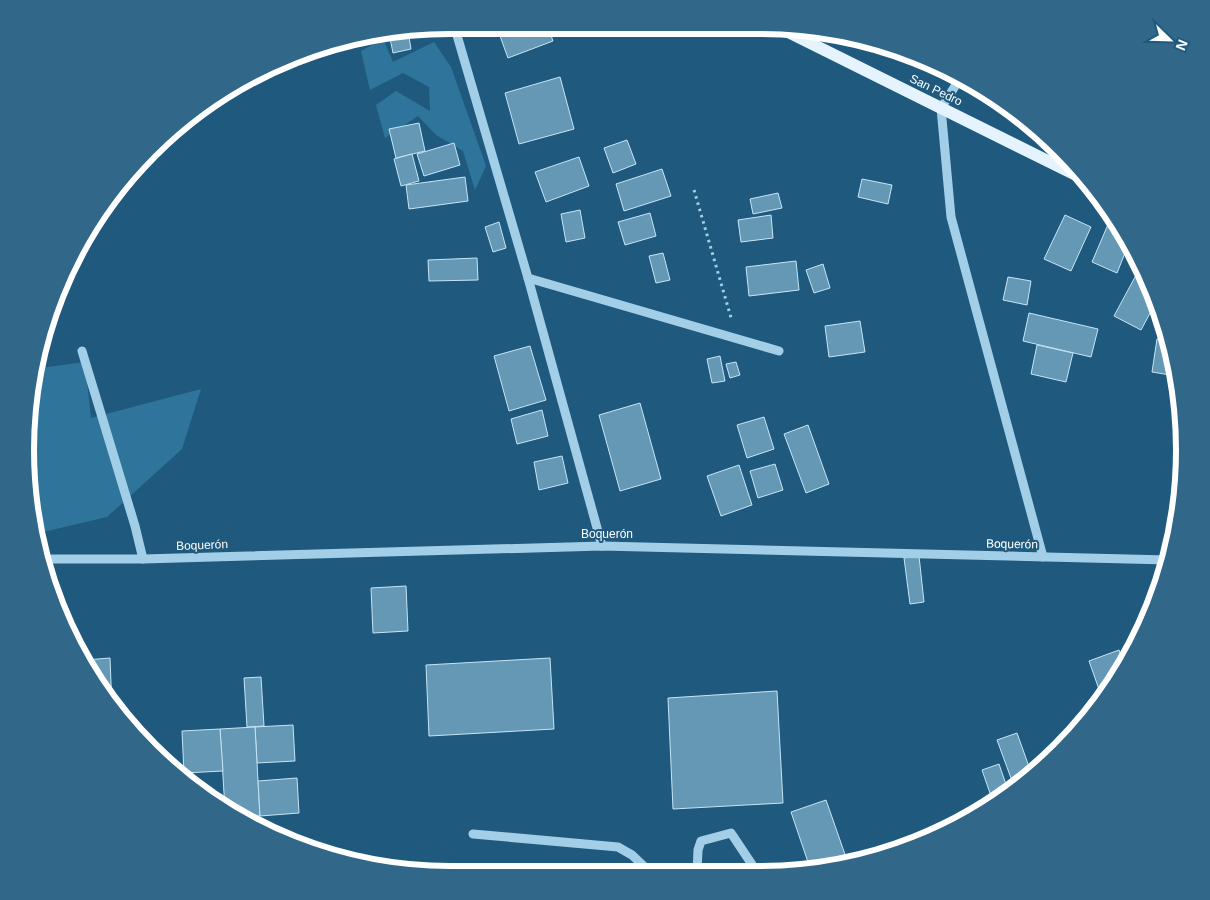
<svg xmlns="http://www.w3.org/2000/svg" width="1210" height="900" font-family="Arial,sans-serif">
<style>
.green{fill:#2f749a}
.building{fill:#6498b5;stroke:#c6e5f6}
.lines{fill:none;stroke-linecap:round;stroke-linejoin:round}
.path{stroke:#a2cfe7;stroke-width:3;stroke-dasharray:2.5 4;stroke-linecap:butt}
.minor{stroke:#a2cfe7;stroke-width:9}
.major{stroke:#e4f3fd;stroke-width:12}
.labels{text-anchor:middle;stroke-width:4;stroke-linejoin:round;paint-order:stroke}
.street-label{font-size:12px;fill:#fff;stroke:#1f5a7e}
.rim{fill:none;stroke:#fff;stroke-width:6}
</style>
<rect width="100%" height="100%" fill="#1f5a7e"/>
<g class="green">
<path d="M383,39L393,62L434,42L451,67L486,166L475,190L463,151L436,135L418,116L385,138L376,105L396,91L430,111L429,87L403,73L370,90L361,51Z"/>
<path d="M85,362L91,418L201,389L182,449L107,517L39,533L26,478L33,369Z"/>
</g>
<g class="building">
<path d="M496,25H547L553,41L508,58Z"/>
<path d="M442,26L443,28L412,36L410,30Z"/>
<path d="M408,31L411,49L393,53L389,33Z"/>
<path d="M385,34L360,41L359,37Z"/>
<path d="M560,77L574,129L519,144L505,93Z"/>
<path d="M419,123L425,151L396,158L389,129Z"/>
<path d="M627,140L636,164L613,173L604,148Z"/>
<path d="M454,143L460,165L424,176L417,154Z"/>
<path d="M412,154L419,181L401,186L394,159Z"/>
<path d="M579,157L589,186L546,202L535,172Z"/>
<path d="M662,169L671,196L624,211L616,184Z"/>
<path d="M465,177L468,201L409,209L406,185Z"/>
<path d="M862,179L892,185L888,204L858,197Z"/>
<path d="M778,193L782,208L753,214L750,199Z"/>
<path d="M580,210L585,238L566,242L561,214Z"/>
<path d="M650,213L656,236L625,245L618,222Z"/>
<path d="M771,215L773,238L741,242L738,220Z"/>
<path d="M1065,215L1091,227L1071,271L1044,259Z"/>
<path d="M1112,215L1129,243L1117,273L1092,262Z"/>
<path d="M499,222L506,248L493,252L485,227Z"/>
<path d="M663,253L670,280L656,283L649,256Z"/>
<path d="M477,258L478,280L429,281L428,260Z"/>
<path d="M796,261L799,290L749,296L746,267Z"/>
<path d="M823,264L830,288L814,293L806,270Z"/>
<path d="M1142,264L1156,302L1141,330L1114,316Z"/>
<path d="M1008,277L1031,281L1027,305L1003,300Z"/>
<path d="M1029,313L1098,329L1091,357L1023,341Z"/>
<path d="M860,321L865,352L829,357L825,326Z"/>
<path d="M1157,339L1171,341L1176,376L1152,372Z"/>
<path d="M1037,345L1073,353L1066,382L1031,374Z"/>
<path d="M530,346L546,400L509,411L494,356Z"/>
<path d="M720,356L725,381L712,383L707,359Z"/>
<path d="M736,362L740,375L730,378L726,364Z"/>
<path d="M640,403L661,479L620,491L599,415Z"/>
<path d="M542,410L548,436L517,444L511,419Z"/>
<path d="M764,417L774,449L747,458L737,425Z"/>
<path d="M808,425L829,484L806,493L784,434Z"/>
<path d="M562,456L568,483L539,490L534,462Z"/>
<path d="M775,464L783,490L758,498L750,471Z"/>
<path d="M739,465L752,505L721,516L707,476Z"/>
<path d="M919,556L924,602L910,604L904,558Z"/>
<path d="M406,586L408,631L373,633L371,588Z"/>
<path d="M1119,650L1125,666L1102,698L1089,661Z"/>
<path d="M110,658L112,708L85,661V660Z"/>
<path d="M550,658L554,729L429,736L426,665Z"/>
<path d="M261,677L264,726L247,727L244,678Z"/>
<path d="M777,691L783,803L673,809L668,698Z"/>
<path d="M293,725L295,761L257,763L255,727Z"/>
<path d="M255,727L260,816L236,817L225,809L220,729Z"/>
<path d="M220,729L223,771L184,773L182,731Z"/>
<path d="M1017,733L1032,775L1015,789L997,740Z"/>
<path d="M999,764L1009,793L993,802L982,770Z"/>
<path d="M297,778L299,813L260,816L258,781Z"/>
<path d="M826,800L848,863L811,871L791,812Z"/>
</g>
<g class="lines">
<path class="path" d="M694,190L732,321"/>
<g class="minor">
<path d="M454,25L528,278L602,546"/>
<path d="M959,80L941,108L951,217L1043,557"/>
<path d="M528,278L779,351"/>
<path d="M82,351L135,526L143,559"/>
<path d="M45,559H143L602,546L1169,560"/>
<path d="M473,834L618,847L632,855L650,872"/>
<path d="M697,872L698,850L701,841L731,833L757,872"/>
</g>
<path class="major" d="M776,26L1084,179"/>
</g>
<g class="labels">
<g class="street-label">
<text transform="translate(936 90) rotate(26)" y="4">San Pedro</text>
<text x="607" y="538">Boquerón</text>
<text transform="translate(1012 544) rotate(1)" y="4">Boquerón</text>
<text transform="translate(202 545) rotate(-2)" y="4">Boquerón</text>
</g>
</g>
<path d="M0 0H1210V900H0ZM450 34H760A416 416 0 0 1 1176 450V450A416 416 0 0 1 760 866H450A416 416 0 0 1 34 450V450A416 416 0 0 1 450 34Z" fill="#316788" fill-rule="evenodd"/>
<path class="rim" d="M450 34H760A416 416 0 0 1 1176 450V450A416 416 0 0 1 760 866H450A416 416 0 0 1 34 450V450A416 416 0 0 1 450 34Z"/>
<g transform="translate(1170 40) rotate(113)" stroke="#1f5a7e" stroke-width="4" paint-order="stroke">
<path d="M0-4L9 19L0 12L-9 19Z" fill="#ffffff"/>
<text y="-8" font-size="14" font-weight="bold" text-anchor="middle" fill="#ffffff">N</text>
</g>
</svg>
